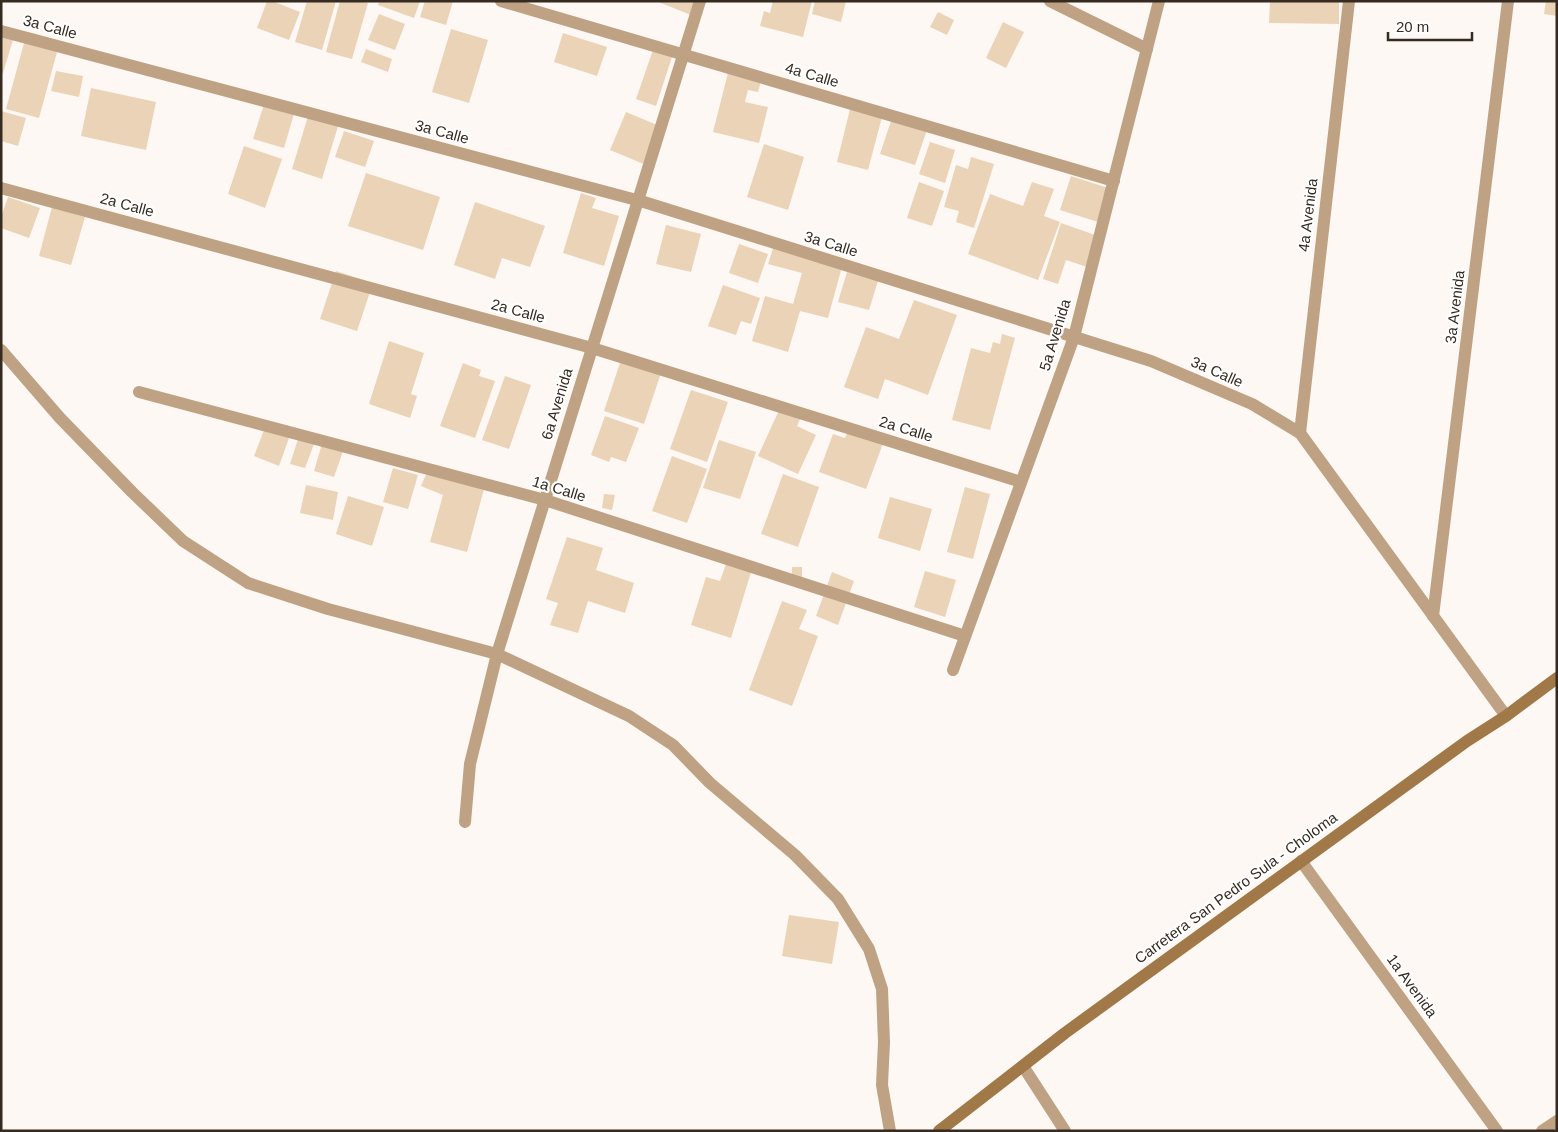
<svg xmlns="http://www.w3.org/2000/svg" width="1558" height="1132" font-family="Arial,sans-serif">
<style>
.building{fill:#ebd3b8}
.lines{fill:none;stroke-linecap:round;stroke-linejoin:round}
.service{stroke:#bfa283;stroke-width:12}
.minor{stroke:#bfa283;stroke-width:12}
.secondary{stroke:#a17848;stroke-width:12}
.labels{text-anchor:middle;stroke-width:4.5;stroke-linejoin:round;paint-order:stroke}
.street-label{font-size:15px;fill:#352b21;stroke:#fff}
</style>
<rect width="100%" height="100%" fill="#fdf8f3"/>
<g class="building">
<path d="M267,1H272L300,12L289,40L257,28Z"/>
<path d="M307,1H336L322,50L295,42Z"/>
<path d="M340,1H362L368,3L352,59L326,52Z"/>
<path d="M379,1H420L414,18L378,5Z"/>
<path d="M425,1H453L446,25L420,17Z"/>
<path d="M656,1H696L691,15Z"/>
<path d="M773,1H812L803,37L760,26L764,11L770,13Z"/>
<path d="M815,1H846L841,22L812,14Z"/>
<path d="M1270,1H1339V24L1269,23Z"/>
<path d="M1546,1H1557V16L1544,14Z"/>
<path d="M938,12L954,20L947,35L930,27Z"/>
<path d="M379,14L405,24L395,50L368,40Z"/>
<path d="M1003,22L1024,32L1006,68L986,58Z"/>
<path d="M1,29L15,33L3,73H1Z"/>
<path d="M451,29L488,40L469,103L432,92Z"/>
<path d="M27,32L60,41L39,118L6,109Z"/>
<path d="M563,33L607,47L597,76L554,62Z"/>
<path d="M366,49L392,59L388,72L361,62Z"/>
<path d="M653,50L672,57L656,106L636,99Z"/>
<path d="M729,69L762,78L758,92L748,90L745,102L768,107L759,143L713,132Z"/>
<path d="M56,71L83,76L79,97L51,91Z"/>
<path d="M91,88L156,102L146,150L81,136Z"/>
<path d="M266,98L296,107L284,148L253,139Z"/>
<path d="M850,109L882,117L868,170L837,162Z"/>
<path d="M1,111L26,118L18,146L1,141Z"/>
<path d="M626,112L662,127L646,165L610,150Z"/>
<path d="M894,112L929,124L915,165L880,154Z"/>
<path d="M309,113L339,123L322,179L292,169Z"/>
<path d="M344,131L374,141L365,167L335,157Z"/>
<path d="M930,142L955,150L945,183L919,174Z"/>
<path d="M764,144L804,157L788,210L747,197Z"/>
<path d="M244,146L282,159L265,208L228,194Z"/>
<path d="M971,157L994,164L974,228L956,222L959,211L944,207L956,165L968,169Z"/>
<path d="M366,173L440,197L423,250L348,226Z"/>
<path d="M1071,176L1108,188L1098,222L1060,210Z"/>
<path d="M919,182L944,191L932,226L907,218Z"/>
<path d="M1032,182L1054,189L1044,216L1060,222L1038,280L968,254L990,194L1023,206Z"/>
<path d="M581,193L596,198L592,208L619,216L604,266L563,253Z"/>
<path d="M8,197L40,208L29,238L1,228V217Z"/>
<path d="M475,202L545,226L530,267L502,258L495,279L454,265Z"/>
<path d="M52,207L85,217L71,265L39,256Z"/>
<path d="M1061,223L1098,236L1087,267L1066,260L1058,284L1043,279Z"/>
<path d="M666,225L701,234L691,272L656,264Z"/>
<path d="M739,244L768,254L758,283L729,273Z"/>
<path d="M774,245L843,263L828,318L800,311L788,352L752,341L765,296L793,304L802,273L768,264Z"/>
<path d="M336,271L373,283L357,331L320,319Z"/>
<path d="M847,272L878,281L869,310L838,302Z"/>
<path d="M723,285L760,298L751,324L741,321L736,335L708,326Z"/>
<path d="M914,300L957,315L928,395L885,379L878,399L844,387L866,327L899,339Z"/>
<path d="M1002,334L1015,338L990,430L952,420L971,348L990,353L993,342L1000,344Z"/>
<path d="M389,341L424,353L411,394L417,396L410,418L369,404Z"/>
<path d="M621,360L661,373L644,424L604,411Z"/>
<path d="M463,363L481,370L479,376L495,381L475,438L440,426Z"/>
<path d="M505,376L531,385L509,449L482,440Z"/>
<path d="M691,390L728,402L707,462L670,449Z"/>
<path d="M781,406L802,415L797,426L816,435L798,474L758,456Z"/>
<path d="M605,416L639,428L626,462L611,457L609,462L591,455Z"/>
<path d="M266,425L290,435L279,466L254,456Z"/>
<path d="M849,428L884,441L866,489L819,472L833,434L845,438Z"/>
<path d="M298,439L314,444L305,468L290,464Z"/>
<path d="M719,440L756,452L740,499L703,488Z"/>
<path d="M322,444L343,451L334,477L314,471Z"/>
<path d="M672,456L707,469L687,523L652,511Z"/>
<path d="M393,468L418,475L408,509L383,502Z"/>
<path d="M429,468L484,489L467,552L430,542L443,495L421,486Z"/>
<path d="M783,474L819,487L798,547L761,534Z"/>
<path d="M306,485L338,492L333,520L300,513Z"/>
<path d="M965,487L990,494L973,559L947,552Z"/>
<path d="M604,494L615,495L612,510L602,508Z"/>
<path d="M348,496L384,507L372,546L336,534Z"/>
<path d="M890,497L932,509L920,551L878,538Z"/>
<path d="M567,537L603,548L596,570L634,583L625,613L588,601L578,633L550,625L558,603L546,599Z"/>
<path d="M726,564L751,572L731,638L691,625L706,577L720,581Z"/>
<rect x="792" y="567" width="10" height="10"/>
<path d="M925,571L956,580L945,617L914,607Z"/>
<path d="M832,572L854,581L838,625L816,616Z"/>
<path d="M782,601L807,610L799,629L818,636L792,706L749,690Z"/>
<path d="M789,915L839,922L832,964L782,956Z"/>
</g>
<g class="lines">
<g class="service">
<path d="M1,350L60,418L132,492L183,541L248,583L328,609L497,654"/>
<path d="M1023,1066L1065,1131"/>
</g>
<g class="minor">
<path d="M501,1L1114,181"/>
<path d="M1050,1L1147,49"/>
<path d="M1,31L644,202L1151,361L1252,404L1300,433L1506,716"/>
<path d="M1,188L592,348L1021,482"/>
<path d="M139,392L545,500L965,636"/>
<path d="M1300,433L1349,1"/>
<path d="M1433,616L1508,1"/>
<path d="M497,654L629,716L673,745L710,783L795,855L838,899L869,949L882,989L884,1042L882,1085L890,1131"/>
<path d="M953,670L1074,337L1159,1"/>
<path d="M465,822L470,764L497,654L700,1"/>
<path d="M1301,861L1497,1131"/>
<path d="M1542,1131L1557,1121"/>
</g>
<path class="secondary" d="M939,1131L1065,1033L1467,741L1506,716L1557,678"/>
</g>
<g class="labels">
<g class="street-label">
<text transform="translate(50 27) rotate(15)" y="5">3a Calle</text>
<text transform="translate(812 75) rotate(16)" y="5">4a Calle</text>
<text transform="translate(442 132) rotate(15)" y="5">3a Calle</text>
<text transform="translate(127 205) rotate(15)" y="5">2a Calle</text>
<text transform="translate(1308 215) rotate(-83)" y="5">4a Avenida</text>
<text transform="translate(831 244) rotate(17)" y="5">3a Calle</text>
<text transform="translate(1455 307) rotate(-83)" y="5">3a Avenida</text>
<text transform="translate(518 311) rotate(15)" y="5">2a Calle</text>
<text transform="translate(1055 335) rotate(-73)" y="5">5a Avenida</text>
<text transform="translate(1217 372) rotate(24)" y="5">3a Calle</text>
<text transform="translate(557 404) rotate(-73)" y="5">6a Avenida</text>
<text transform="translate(906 429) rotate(17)" y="5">2a Calle</text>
<text transform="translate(559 489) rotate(17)" y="5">1a Calle</text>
<text transform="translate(1236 888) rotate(-36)" y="5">Carretera San Pedro Sula - Choloma</text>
<text transform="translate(1412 986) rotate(54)" y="5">1a Avenida</text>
</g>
</g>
<rect width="1558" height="1132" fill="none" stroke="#352b21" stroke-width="5"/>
<path d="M1388 32v8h84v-8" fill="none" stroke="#352b21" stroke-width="2.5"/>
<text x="1396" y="32" font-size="15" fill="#352b21" stroke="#ffffff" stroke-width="4" paint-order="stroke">20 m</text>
</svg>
